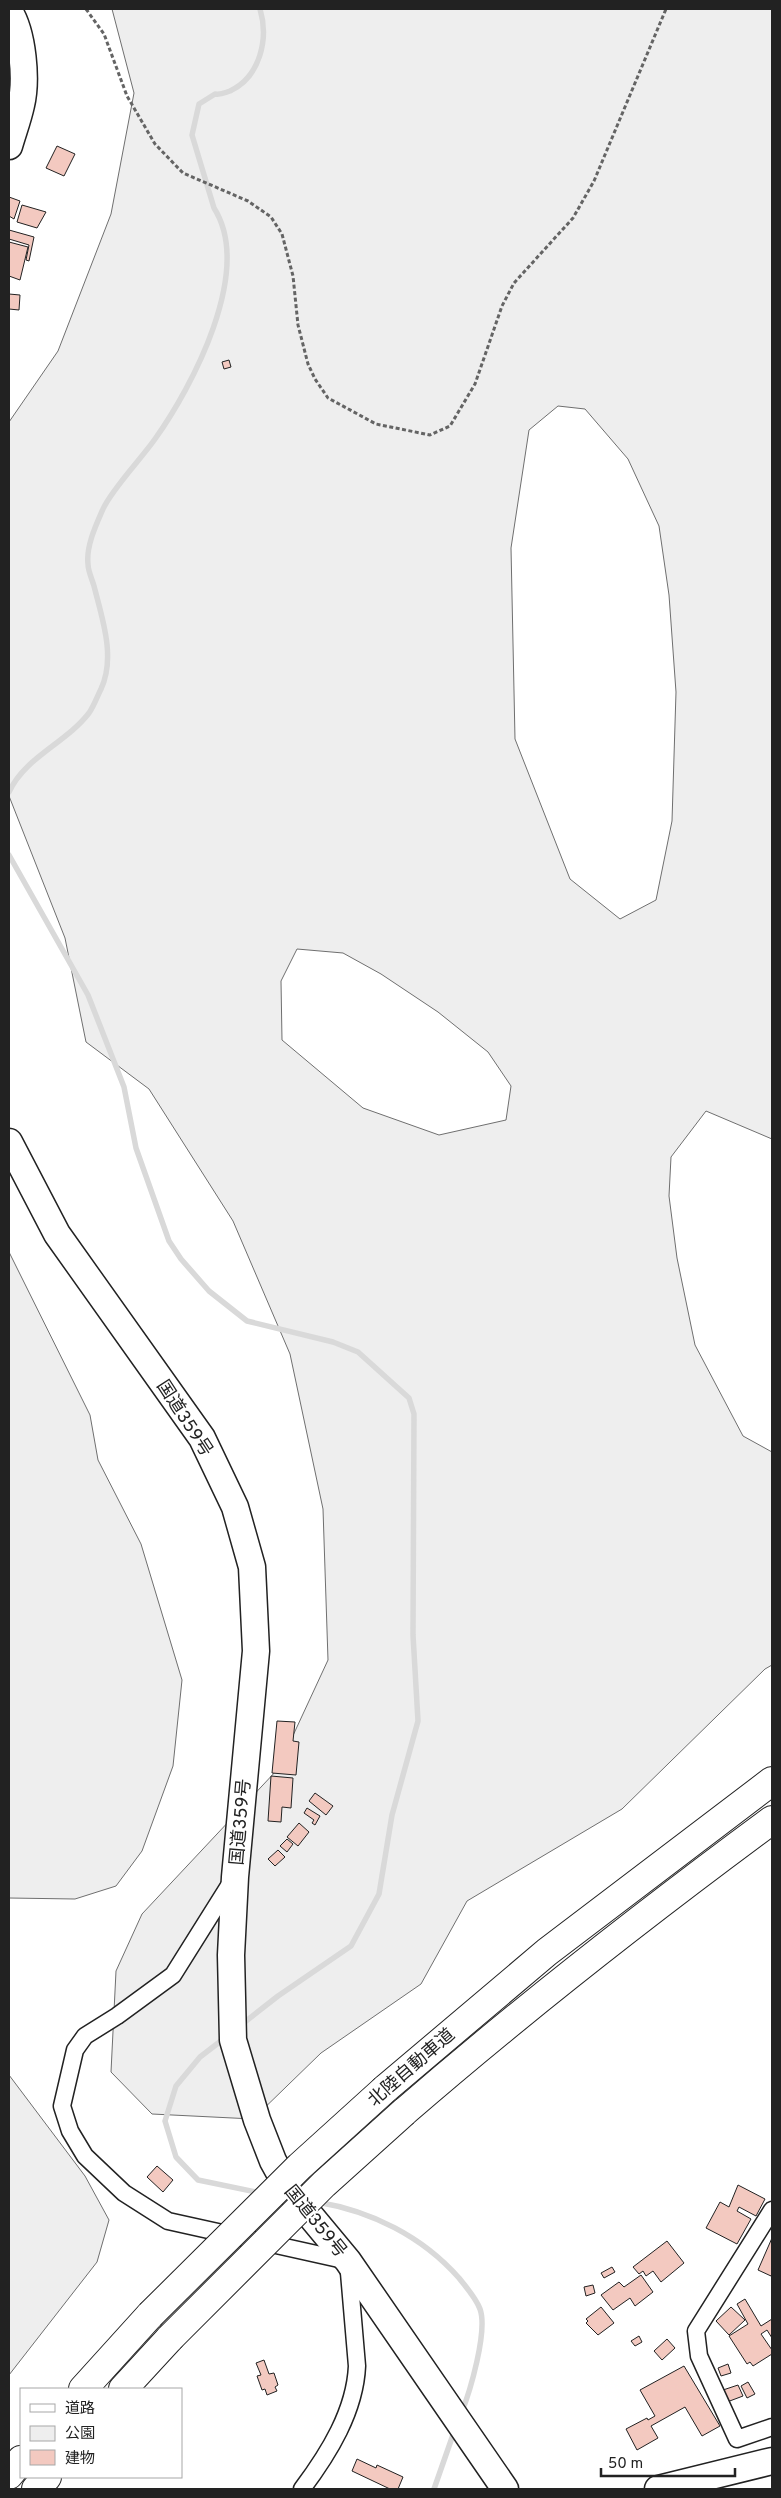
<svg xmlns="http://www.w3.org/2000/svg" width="781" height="2498" font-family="Overpass,'Noto Sans JP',sans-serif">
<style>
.green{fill:#eee;stroke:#6f6f6f;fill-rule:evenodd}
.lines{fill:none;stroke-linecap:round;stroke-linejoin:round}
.stream{stroke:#d9d9d9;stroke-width:5.5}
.building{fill:#f3c9c0;stroke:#222}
.minor-casing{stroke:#222;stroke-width:19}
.trunk-casing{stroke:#222;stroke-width:29}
.motorway-casing{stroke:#222;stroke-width:30}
.path{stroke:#646464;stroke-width:3;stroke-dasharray:4 2.5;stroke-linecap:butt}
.minor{stroke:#fff;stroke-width:16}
.trunk{stroke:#fff;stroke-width:26}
.motorway{stroke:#fff;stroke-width:28}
.motorway-bridge-casing{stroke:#222;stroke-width:30;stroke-linecap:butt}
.motorway-bridge{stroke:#fff;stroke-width:28}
.labels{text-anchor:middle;stroke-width:4;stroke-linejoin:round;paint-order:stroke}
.street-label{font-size:18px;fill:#222;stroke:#fff}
</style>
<rect width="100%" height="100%" fill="#fff"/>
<g class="green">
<path d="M112,9H772V1139L706,1111L671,1157L669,1196L677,1258L695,1345L743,1436L772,1452V1665L765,1669L622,1809L467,1901L421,1984L321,2053L253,2119L152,2114L111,2072L116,1971L142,1914L277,1770L328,1660L323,1509L290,1354L233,1221L149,1089L86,1042L65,938L9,796V422L58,351L111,214L134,93ZM558,406L585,409L628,459L659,526L669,595L676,692L672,821L656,900L620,919L570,879L515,739L511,548L529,430ZM297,949L343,953L381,974L438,1012L488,1052L511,1086L506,1120L439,1135L363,1108L282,1040L281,981Z"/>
<path d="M9,1252L90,1415L98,1460L141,1544L182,1680L173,1766L142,1851L116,1886L75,1899L9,1898Z"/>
<path d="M9,2075L85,2176L109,2220L97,2262L9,2375Z"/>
</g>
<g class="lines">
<g class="stream">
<path d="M9,792C25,757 66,743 89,713C94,706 97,697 101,689C116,657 102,618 94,586C92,579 88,571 88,564C86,546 96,525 103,509C112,489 141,459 155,439C192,387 254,271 214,208L192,135L199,104L215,94C221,95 224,93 230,91C260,77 269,39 260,9"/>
<path d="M9,855L88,995L124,1087L136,1148L169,1241L181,1259L209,1291L247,1321L333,1342L358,1352L409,1398L414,1414L413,1635L418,1721L392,1815L379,1894L351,1946L278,1996L241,2025"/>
<path d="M226,2037L200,2057L176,2086L165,2121L176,2157L198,2180L261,2193"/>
<path d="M317,2202C371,2211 422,2236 459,2278C466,2287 476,2298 480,2309C488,2331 470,2392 461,2414"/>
<path d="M434,2489L455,2429"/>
</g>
</g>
<g class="building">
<path d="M57,146L75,154L64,176L46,168Z"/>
<path d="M9,197L20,201L14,219L9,216Z"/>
<path d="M22,205L46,212L37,228L17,222Z"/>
<path d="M9,230L34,237L29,261L26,260L29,245L9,239Z"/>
<path d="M9,242L28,247L20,280L9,276Z"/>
<path d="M9,294L20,295L19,310L9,309Z"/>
<path d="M229,360L231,367L224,369L222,362Z"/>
<path d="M277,1721L295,1722L293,1741L299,1742L296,1775L272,1773Z"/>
<path d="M271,1776L293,1778L291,1808L282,1807L281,1822L268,1821Z"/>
<path d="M315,1793L333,1806L326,1815L309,1801Z"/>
<path d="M307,1808L320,1816L315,1825L312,1823L314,1820L304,1813Z"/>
<path d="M299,1823L309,1832L298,1846L287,1837Z"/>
<path d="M287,1839L293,1844L287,1852L280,1846Z"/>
<path d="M278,1850L285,1857L275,1866L268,1859Z"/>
<path d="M157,2166L173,2180L163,2192L147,2177Z"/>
<path d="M738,2185L765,2199L756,2216L739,2207L737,2211L751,2219L737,2244L706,2228L720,2202L729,2207Z"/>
<path d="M772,2238V2273L771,2276L758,2270Z"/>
<path d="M667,2241L684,2263L661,2282L653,2271L646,2276L643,2271L639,2274L633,2267Z"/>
<path d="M612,2267L615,2272L604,2278L601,2273Z"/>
<path d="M641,2275L653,2292L635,2306L630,2298L613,2310L601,2295L619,2282L624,2287Z"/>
<path d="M593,2285L595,2293L586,2296L584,2287Z"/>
<path d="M745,2299L761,2326L772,2319V2338L767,2330L761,2334L772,2350V2354L753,2366L750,2362L747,2364L729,2336L748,2324L737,2304Z"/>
<path d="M601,2307L614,2323L598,2335L586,2323L588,2321L586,2319Z"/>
<path d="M731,2307L745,2320L729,2335L716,2321Z"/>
<path d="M639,2336L642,2342L635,2346L631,2341Z"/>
<path d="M667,2339L675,2348L662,2360L654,2351Z"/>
<path d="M264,2360L269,2374L274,2373L278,2385L275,2387L277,2391L267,2395L265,2389L262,2390L257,2376L261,2375L256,2363Z"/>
<path d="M728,2364L731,2373L721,2376L718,2368Z"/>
<path d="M684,2366L720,2426L702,2436L685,2407L651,2426L658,2438L637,2450L626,2429L647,2418L648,2420L655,2416L640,2390Z"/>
<path d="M748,2382L755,2394L747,2398L741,2386Z"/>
<path d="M738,2385L743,2396L727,2402L723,2390Z"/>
<path d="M357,2459L376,2468L377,2465L403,2477L398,2489H390L352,2471Z"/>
</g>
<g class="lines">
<g class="minor-casing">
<g id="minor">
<path d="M232,1881L173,1975L117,2016L85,2036L75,2050L62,2106L70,2131L85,2156L124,2193L168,2221L348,2261L357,2366C355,2411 329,2453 302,2489"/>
<path d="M772,2210L696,2331L699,2356L737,2439L772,2427"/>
</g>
</g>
<g class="trunk-casing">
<g id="trunk">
<path d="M9,11C23,33 27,80 21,105C18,119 13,132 9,146"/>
<path d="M9,1142L57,1234L202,1438L235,1507L252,1567L256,1651L235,1877L231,1955L233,2040L257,2120L273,2161L289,2190L348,2261L505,2489"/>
<path d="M658,2489L772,2461"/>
</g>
</g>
<g class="motorway-casing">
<g id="motorway">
<path d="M385,2089L547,1952L772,1781"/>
<path d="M404,2112C523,2009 646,1913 772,1820"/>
<path d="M83,2389L150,2315"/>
<path d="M123,2389L170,2338"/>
<path d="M9,2475L21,2460"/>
<path d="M36,2489L47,2477"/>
</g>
</g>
<path class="path" d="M86,9L104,34L127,96L155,144L183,173L248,201L271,217L282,234L293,276L298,325L308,364L315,379L328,398L376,424L430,435L450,426L475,384L502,306L514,283L573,218L594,181L666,9"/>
<use href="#minor" class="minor"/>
<use href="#trunk" class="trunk"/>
<use href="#motorway" class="motorway"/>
<g class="motorway-bridge-casing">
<g id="motorway-bridge">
<path d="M150,2315L300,2166L385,2089"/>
<path d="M170,2338L324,2184L404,2112"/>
</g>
</g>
<use href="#motorway-bridge" class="motorway-bridge"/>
</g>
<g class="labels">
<g class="street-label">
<text transform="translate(185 1418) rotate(57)" y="6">国道359号</text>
<text transform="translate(240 1822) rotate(-85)" y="6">国道359号</text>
<text transform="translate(411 2067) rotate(-41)" y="6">北陸自動車道</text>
<text transform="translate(316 2221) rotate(51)" y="6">国道359号</text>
</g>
</g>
<rect width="781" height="2498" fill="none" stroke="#222222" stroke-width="20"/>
<rect x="20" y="2388" width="162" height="90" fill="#ffffff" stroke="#a7a7a7"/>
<rect x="30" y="2404" width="25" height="8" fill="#ffffff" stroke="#a7a7a7"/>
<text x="65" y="2413" font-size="15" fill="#222222">道路</text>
<rect x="30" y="2426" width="25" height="15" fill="#eeeeee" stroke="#a7a7a7"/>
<text x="65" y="2438" font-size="15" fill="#222222">公園</text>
<rect x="30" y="2450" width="25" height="15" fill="#f3c9c0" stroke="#a7a7a7"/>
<text x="65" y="2463" font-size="15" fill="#222222">建物</text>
<path d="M601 2468v8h134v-8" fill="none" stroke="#222222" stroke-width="2.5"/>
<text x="608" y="2468" font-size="15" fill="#222222" stroke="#ffffff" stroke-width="4" paint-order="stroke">50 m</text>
</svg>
